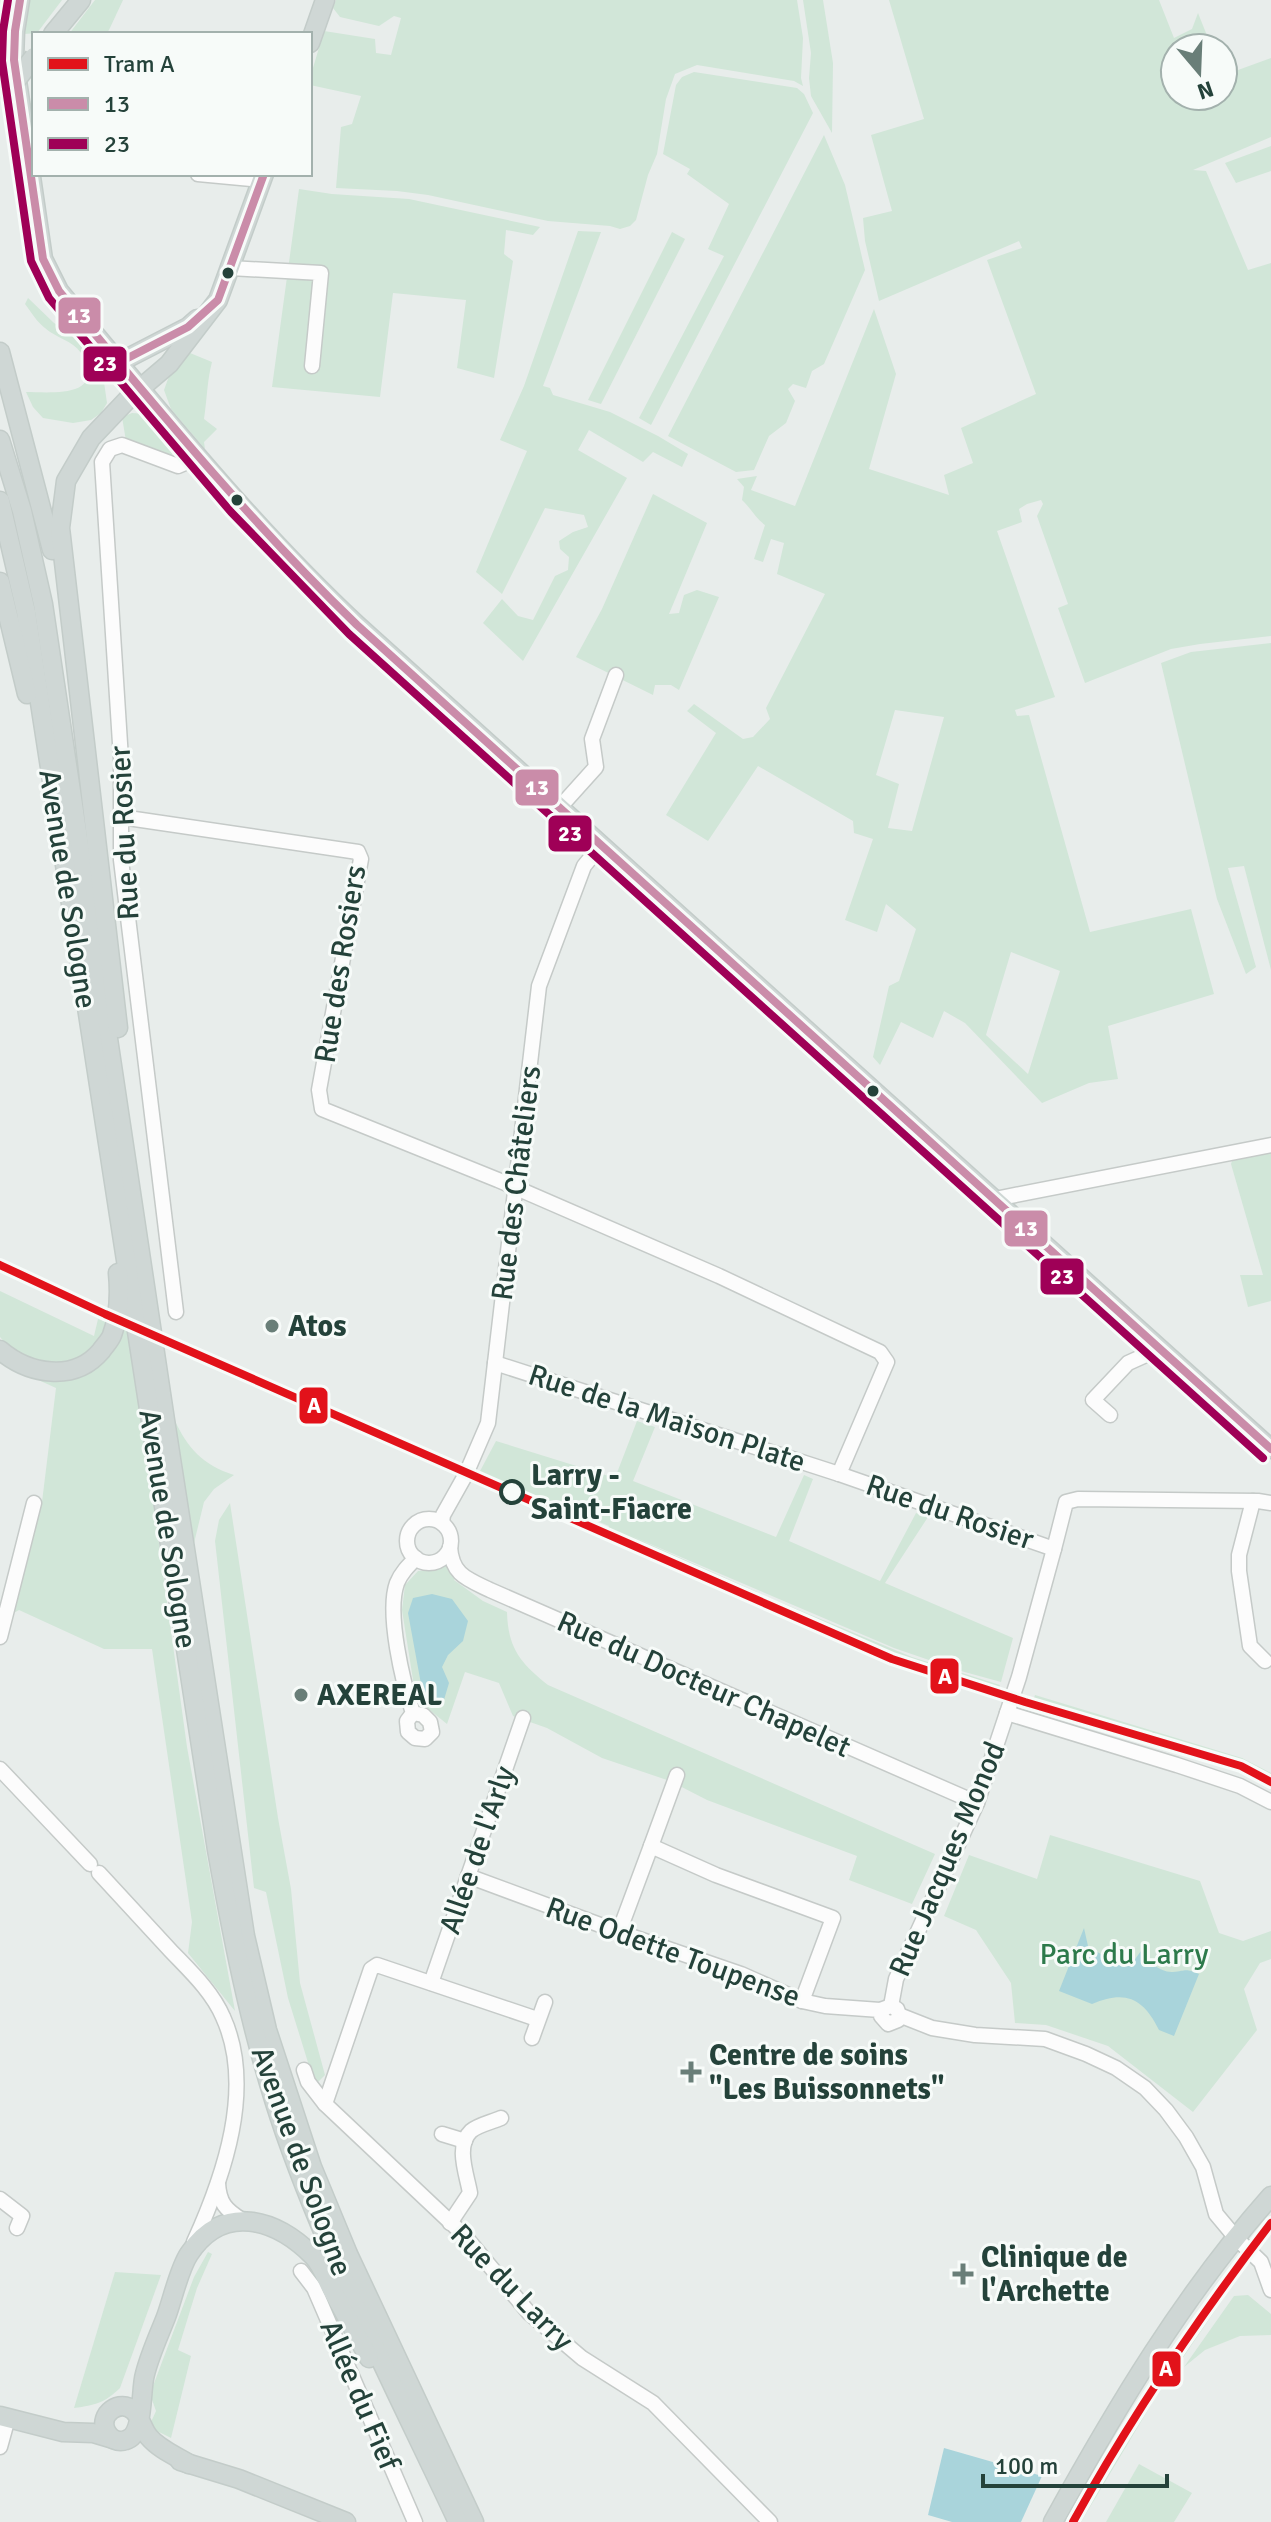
<svg xmlns="http://www.w3.org/2000/svg" width="1271" height="2522" font-family="Signika,sans-serif">
<style>
.green{fill:#d1e6d8;fill-rule:evenodd}
.water{fill:#a9d4db}
.lines{fill:none;stroke-linecap:round;stroke-linejoin:round}
.minor-casing{stroke:#c5cac8;stroke-width:17}
.major-casing{stroke:#c3ccc9;stroke-width:21}
.minor{stroke:#fcfcfc;stroke-width:14}
.major{stroke:#cfd7d5;stroke-width:18}
.tram{stroke:#c9cdcc;stroke-width:2}
.major-bridge-casing{stroke:#c3ccc9;stroke-width:21;stroke-linecap:butt}
.major-bridge{stroke:#cfd7d5;stroke-width:18}
.bus-1-casing{stroke:#f7fbf9;stroke-width:14}
.bus-2-casing{stroke:#f7fbf9;stroke-width:14}
.bus-1{stroke:#ca8ca9;stroke-width:8}
.bus-2{stroke:#9f0057;stroke-width:8}
.tram-1-casing{stroke:#f7fbf9;stroke-width:14}
.tram-1{stroke:#e2121a;stroke-width:8}
.bus-dot{fill:#24423a;stroke:#f7fbf9;stroke-width:3}
.poi-dot{fill:#697e78;stroke:#f7fbf9;stroke-width:3}
.stop-dot{fill:#f7fbf9;stroke:#24423a;stroke-width:4}
.labels{text-anchor:middle;stroke-width:6;stroke-linejoin:round;paint-order:stroke}
.street-label{font-size:30px;fill:#24423a;stroke:#f7fbf9}
.poi-label{font-size:30px;font-weight:bold;fill:#24423a;stroke:#f7fbf9;text-anchor:start}
.stop-label{font-size:30px;font-weight:bold;fill:#24423a;stroke:#f7fbf9;text-anchor:start}
.park-label{font-size:30px;fill:#2d7a4b;stroke:#f7fbf9}
.line-badge{stroke:#f7fbf9;stroke-width:3}
.badge-label{font-size:22px;text-anchor:middle;font-weight:bold;fill:#fff}
</style>
<rect width="100%" height="100%" fill="#e8edeb"/>
<g class="green">
<path d="M30,0H62L37,33L24,34Z"/>
<path d="M95,0H123L109,30L106,34H69Z"/>
<path d="M336,0H797L803,38L801,78L803,86L794,81L697,65L675,74L666,99L657,154L648,175L636,220L630,226L620,229L610,226L548,221L428,195L397,191L336,188L341,127L352,124L361,96L310,85V78L324,31L375,39L376,53L391,55L401,18L394,16L379,26L340,17L333,8Z"/>
<path d="M803,0H823L833,63L832,133L811,96L809,78L811,53Z"/>
<path d="M889,0H1159L1174,38L1192,29L1198,13L1212,48H1175V96H1223V72L1227,74L1271,58V137L1193,170L1206,171L1248,270L1271,263V636L1200,644L1171,649L1085,683L1058,608L1068,604L1037,516L1043,504L1041,500L1027,504L1019,509L1022,522L997,531L1055,697L1015,710L1017,716L1029,715L1090,932L1191,909L1214,994L1108,1026L1118,1079L1089,1083L1042,1103L965,1023L944,1011L933,1038L901,1022L880,1065L873,1057L889,986L899,981L916,929L886,904L877,932L845,920L873,839L854,833L853,821L758,766L708,841L666,815L716,733L687,711L694,704L743,739L753,737L770,719L766,708L825,594L777,574L784,543L771,539L763,562L754,559L765,525C755,518 751,508 742,500L744,487L737,479L757,476L751,490L795,506L874,309L896,374L869,469L949,495L944,475L973,463L961,428L1036,394L987,260L1022,248L1019,241L879,301L865,241L863,218L892,211L871,135L924,119ZM895,710L944,717L912,831L888,828L899,784L876,775ZM1011,952L1060,971L1028,1074L986,1035Z"/>
<path d="M694,72L797,88L804,94L813,113L651,425L639,418L724,256L708,249L729,204L687,174L690,169L663,154L676,85L682,77Z"/>
<path d="M824,135L845,185L865,270L824,364L812,371L806,388L793,384L788,389L795,401L786,423L769,436L754,470L736,472L668,436Z"/>
<path d="M1271,146V171L1236,183L1225,163Z"/>
<path d="M299,189L332,194L409,199L540,227L533,235L506,230L504,254L513,261L494,378L457,368L466,300L393,293L380,397L272,387Z"/>
<path d="M578,231L601,232L543,386L550,388L553,395L610,412L658,436L688,454L682,467L653,452L643,462L589,430L578,450L627,478L523,661L483,623L502,599L518,616L533,620L555,576L568,570L569,557L560,549L559,541L573,532L588,527L584,515L545,508L502,594L476,572L527,451L500,440L524,386Z"/>
<path d="M672,232L685,239L601,404L588,400Z"/>
<path d="M28,298L54,323L91,345L101,361L107,403L101,413L91,420L73,423L43,418L33,407L26,392C46,392 99,398 86,364C85,363 82,354 81,353C72,340 56,338 45,328C37,322 31,312 25,304Z"/>
<path d="M190,353L212,362C207,381 207,399 204,419L217,429L204,442L205,449L171,409L164,390L172,368Z"/>
<path d="M132,413C154,413 162,429 176,445L175,452L169,457L126,441L122,417Z"/>
<path d="M653,494L707,523L669,614L679,613L684,595L697,590L719,597L679,690L671,685H655L653,695L576,657L602,609Z"/>
<path d="M1271,643V970L1244,866L1228,868L1256,967L1246,974L1217,899L1161,663L1191,652Z"/>
<path d="M1271,1151V1301L1248,1307L1240,1275H1263L1231,1164L1233,1158Z"/>
<path d="M0,1291L94,1336L98,1319L106,1322C104,1330 102,1339 97,1345C78,1368 41,1372 17,1355C11,1351 5,1343 0,1337Z"/>
<path d="M126,1304L187,1747L235,2011L188,1953L192,1922L152,1649H104L19,1610L12,1614L42,1502L56,1388L34,1378L72,1377Z"/>
<path d="M174,1419C188,1449 203,1465 234,1475L214,1489L204,1502L194,1543Z"/>
<path d="M637,1421L655,1427L633,1481L776,1537L804,1475L813,1479L789,1541L880,1581L916,1513L928,1517L885,1583L1013,1638L1001,1682L961,1671L894,1648L629,1535L757,1592L752,1602L605,1537L609,1526L479,1473L496,1441L615,1478Z"/>
<path d="M230,1503L278,1818L291,1889L300,1983L325,2075L315,2085L288,1998L266,1892L254,1888L215,1541L219,1520Z"/>
<path d="M446,1563L456,1576L454,1580L483,1601L507,1612C508,1648 520,1663 548,1685L935,1854L912,1904L849,1880L857,1856L707,1800L670,1781L602,1758L547,1728L513,1716L499,1683L465,1672L447,1724L416,1699L402,1610L405,1585L418,1571L436,1569Z"/>
<path d="M760,1594L912,1657L1000,1685L997,1695C915,1670 836,1639 757,1603Z"/>
<path d="M1035,1695L1242,1758L1271,1773V1785L1251,1774L1224,1764L1031,1706Z"/>
<path d="M1050,1835L1200,1881L1219,1933L1243,1941L1271,1931V1959L1260,1963L1244,1989L1257,2030L1193,2112L1108,2046L1046,2025L1015,2023L1011,1983L976,1930L944,1916L969,1855L1037,1879Z"/>
<path d="M208,2252L212,2254L197,2288L178,2350L191,2356L171,2438L153,2429L151,2422L156,2411L150,2394L194,2277Z"/>
<path d="M115,2272L161,2275L120,2388C104,2403 96,2405 74,2408Z"/>
<path d="M1217,2289L1225,2296L1154,2400L1081,2522H1069C1113,2441 1163,2364 1217,2289Z"/>
<path d="M1248,2295L1271,2314V2335L1240,2336L1205,2350L1184,2367L1234,2296Z"/>
<path d="M1139,2464L1192,2493L1174,2522H1106Z"/>
</g>
<g class="water">
<path d="M432,1594L452,1599L468,1621L463,1641L448,1655L442,1667L449,1683L443,1703L426,1694L421,1684L408,1613L413,1598Z"/>
<path d="M1084,1928L1088,1946L1118,1965L1133,1962L1141,1951C1149,1961 1160,1973 1173,1972C1186,1971 1185,1968 1199,1974L1174,2036L1159,2030C1144,1999 1126,1989 1092,2004L1059,1991Z"/>
<path d="M944,2448L1042,2476L1021,2522H952L928,2515Z"/>
</g>
<g class="lines">
<g class="minor-casing">
<g id="minor">
<path d="M198,174L262,180"/>
<path d="M230,268L321,273L312,366"/>
<path d="M560,807L596,767L592,739L616,675"/>
<path d="M121,817L358,852L361,859L319,1090L322,1109L498,1180L719,1276L880,1352L887,1362L839,1474"/>
<path d="M995,1199L1271,1145"/>
<path d="M176,1312L121,860V759L102,462L110,449L122,445L178,466L199,457"/>
<path d="M495,1363L839,1474L1054,1549L1066,1502L1078,1499L1258,1501L1271,1503"/>
<path d="M1110,1415L1093,1400L1128,1363L1159,1349"/>
<path d="M1253,1501L1239,1555V1571L1250,1646L1265,1661"/>
<circle cx="429" cy="1541" r="22"/>
<path d="M442,1523L443,1515L466,1474L488,1423L539,986L584,866L601,845"/>
<path d="M450,1547C452,1575 467,1579 490,1590L977,1803"/>
<path d="M0,1637L34,1503"/>
<path d="M413,1713L423,1715L430,1722L432,1732L425,1739L415,1738L408,1732L407,1721L413,1713C403,1683 386,1613 397,1583C401,1573 408,1566 416,1558"/>
<path d="M1007,1713L1177,1765L1240,1786L1271,1802"/>
<path d="M0,1769L90,1864"/>
<path d="M651,1846L677,1775"/>
<path d="M99,1873C123,1899 146,1924 170,1950C189,1970 212,1991 223,2017C255,2087 224,2176 194,2242"/>
<path d="M468,1876L619,1932L741,1974L802,2001L825,2006L880,2010L891,2006L897,2009L899,2015L898,2020L888,2024L881,2016L882,2010"/>
<path d="M619,1932L651,1846L716,1875L833,1918L802,2001"/>
<path d="M431,1983L523,1718"/>
<path d="M891,2006L896,1979L977,1803L1019,1677L1054,1549"/>
<path d="M899,2015L932,2028L975,2035L1045,2039L1086,2054L1116,2068L1145,2088L1166,2110L1186,2137L1203,2167L1216,2214L1236,2238L1261,2262L1271,2290"/>
<path d="M532,2038L545,2002"/>
<path d="M304,2070L308,2082L325,2104L464,2235L529,2313L582,2358L653,2403L770,2522"/>
<path d="M325,2104L371,1969L377,1965L537,2019"/>
<path d="M442,2134L465,2141"/>
<path d="M218,2183C219,2203 226,2210 242,2220"/>
<path d="M0,2199L22,2216L17,2228"/>
<path d="M450,2223L470,2193C467,2175 455,2146 471,2131C478,2125 492,2122 501,2118"/>
<path d="M301,2271L314,2288L415,2522"/>
<path d="M0,2447L8,2418"/>
</g>
</g>
<g class="major-casing">
<g id="major">
<path d="M20,0L15,31L14,60L43,259L59,291C154,405 248,523 357,625L1271,1449"/>
<path d="M53,34L81,0"/>
<path d="M310,43L325,0"/>
<path d="M0,352L52,550"/>
<path d="M120,362L188,327L197,319"/>
<path d="M0,440L22,511L43,604L165,1420L245,1936L267,2030L312,2167L348,2254L474,2522"/>
<path d="M0,501L26,612L217,1850C234,1946 253,2041 285,2133C332,2267 398,2394 458,2522"/>
<path d="M0,582L27,694"/>
<path d="M118,1028L60,528L66,481L91,438L129,398L169,364L218,300L264,174"/>
<path d="M0,1350C28,1374 74,1383 101,1351C104,1346 110,1341 112,1335C119,1316 120,1294 118,1273"/>
<path d="M0,2416L63,2432L93,2433L113,2439"/>
<path d="M180,2461L239,2479L346,2522"/>
<path d="M189,2464C176,2456 159,2449 149,2437C142,2429 141,2418 134,2411C120,2398 98,2414 106,2431C110,2439 118,2443 126,2440C145,2435 140,2390 145,2374C150,2354 159,2335 166,2317C173,2298 179,2269 189,2254C223,2202 276,2219 313,2256C321,2264 326,2278 331,2288C344,2311 356,2334 369,2358"/>
<path d="M1053,2522C1116,2408 1184,2294 1271,2196"/>
</g>
</g>
<use href="#minor" class="minor"/>
<use href="#major" class="major"/>
<path class="tram" d="M1153,1733L1176,1747"/>
<g class="major-bridge-casing">
<path id="major-bridge" d="M7,92L34,57"/>
</g>
<use href="#major-bridge" class="major-bridge"/>
<g class="bus-1-casing">
<g id="bus-1">
<path d="M20,0L15,31L14,60L43,259L59,291C155,406 249,521 357,625L1271,1449"/>
<path d="M120,362L188,327L218,300L264,174"/>
</g>
</g>
<g class="bus-2-casing">
<path id="bus-2" d="M8,0L3,31L2,61L31,261L49,298L231,512L349,634L1263,1458"/>
</g>
<use href="#bus-1" class="bus-1"/>
<use href="#bus-2" class="bus-2"/>
<g class="tram-1-casing">
<g id="tram-1">
<path d="M0,1265L105,1314L892,1659L1025,1702L1241,1766L1271,1782"/>
<path d="M1073,2522C1131,2417 1198,2318 1271,2223"/>
</g>
</g>
<use href="#tram-1" class="tram-1"/>
</g>
<g class="bus-dot">
<circle cx="228" cy="273" r="7"/>
<circle cx="237" cy="500" r="7"/>
<circle cx="873" cy="1091" r="7"/>
</g>
<g class="poi-dot">
<circle cx="272" cy="1326" r="8"/>
<circle cx="301" cy="1695" r="8"/>
<path d="M687 2060h8v8h8v8h-8v8h-8v-8h-8v-8h8z"/>
<path d="M959 2262h8v8h8v8h-8v8h-8v-8h-8v-8h8z"/>
</g>
<circle class="stop-dot" cx="512" cy="1492" r="11"/>
<g class="labels">
<g class="street-label">
<text transform="translate(124 833) rotate(-93)" y="10">Rue du Rosier</text>
<text transform="translate(68 889) rotate(81)" y="10">Avenue de Sologne</text>
<text transform="translate(340 964) rotate(-81)" y="10">Rue des Rosiers</text>
<text transform="translate(516 1183) rotate(-83)" y="10">Rue des Châteliers</text>
<text transform="translate(667 1418) rotate(18)" y="10">Rue de la Maison Plate</text>
<text transform="translate(950 1512) rotate(19)" y="10">Rue du Rosier</text>
<text transform="translate(168 1529) rotate(81)" y="10">Avenue de Sologne</text>
<text transform="translate(704 1684) rotate(24)" y="10">Rue du Docteur Chapelet</text>
<text transform="translate(477 1850) rotate(-71)" y="10">Allée de l'Arly</text>
<text transform="translate(947 1859) rotate(-67)" y="10">Rue Jacques Monod</text>
<text transform="translate(673 1952) rotate(20)" y="10">Rue Odette Toupense</text>
<text transform="translate(302 2161) rotate(70)" y="10">Avenue de Sologne</text>
<text transform="translate(512 2287) rotate(46)" y="10">Rue du Larry</text>
<text transform="translate(360 2395) rotate(67)" y="10">Allée du Fief</text>
</g>
<g class="poi-label">
<text x="288" y="1336">Atos</text>
<text x="317" y="1705">AXEREAL</text>
<text x="709" y="2065">Centre de soins<tspan x="709" dy="34">"Les Buissonnets"</tspan></text>
<text x="981" y="2267">Clinique de<tspan x="981" dy="34">l'Archette</tspan></text>
</g>
<g class="stop-label">
<text x="531" y="1485">Larry -<tspan x="531" dy="34">Saint-Fiacre</tspan></text>
</g>
<g class="park-label">
<text x="1124" y="1964">Parc du Larry</text>
</g>
</g>
<g class="line-badge">
<rect x="57" y="296" width="45" height="39" rx="8" fill="#ca8ca9"/>
<rect x="82" y="345" width="46" height="38" rx="8" fill="#9f0057"/>
<rect x="514" y="768" width="46" height="39" rx="8" fill="#ca8ca9"/>
<rect x="547" y="814" width="46" height="39" rx="8" fill="#9f0057"/>
<rect x="1003" y="1209" width="46" height="39" rx="8" fill="#ca8ca9"/>
<rect x="1039" y="1257" width="46" height="39" rx="8" fill="#9f0057"/>
<rect x="298" y="1386" width="31" height="39" rx="8" fill="#e2121a"/>
<rect x="929" y="1657" width="31" height="38" rx="8" fill="#e2121a"/>
<rect x="1151" y="2350" width="31" height="38" rx="8" fill="#e2121a"/>
</g>
<g class="badge-label">
<text x="79" y="323">13</text>
<text x="105" y="371">23</text>
<text x="537" y="795">13</text>
<text x="570" y="841">23</text>
<text x="1026" y="1236">13</text>
<text x="1062" y="1284">23</text>
<text x="314" y="1413">A</text>
<text x="945" y="1684">A</text>
<text x="1166" y="2376">A</text>
</g>
<rect x="32" y="32" width="280" height="144" fill="#f7fbf9" stroke="#a3b1ad" stroke-width="2"/>
<rect x="48" y="58" width="40" height="12" fill="#e2121a" stroke="#a3b1ad" stroke-width="2"/>
<text x="104" y="72" font-size="24" fill="#24423a">Tram A</text>
<rect x="48" y="98" width="40" height="12" fill="#ca8ca9" stroke="#a3b1ad" stroke-width="2"/>
<text x="104" y="112" font-size="24" fill="#24423a">13</text>
<rect x="48" y="138" width="40" height="12" fill="#9f0057" stroke="#a3b1ad" stroke-width="2"/>
<text x="104" y="152" font-size="24" fill="#24423a">23</text>
<g transform="translate(1199 72) rotate(161)"><circle r="38" fill="#f7fbf9" stroke="#a3b1ad" stroke-width="2"/>
<path d="M0-6L14 30L0 20L-14 30Z" fill="#697e78"/>
<text y="-12" font-size="22" font-weight="bold" text-anchor="middle" fill="#24423a">N</text>
</g>
<path d="M983 2474v12h184v-12" fill="none" stroke="#24423a" stroke-width="4"/>
<text x="995" y="2474" font-size="24" fill="#24423a" stroke="#f7fbf9" stroke-width="6" paint-order="stroke">100 m</text>
</svg>
